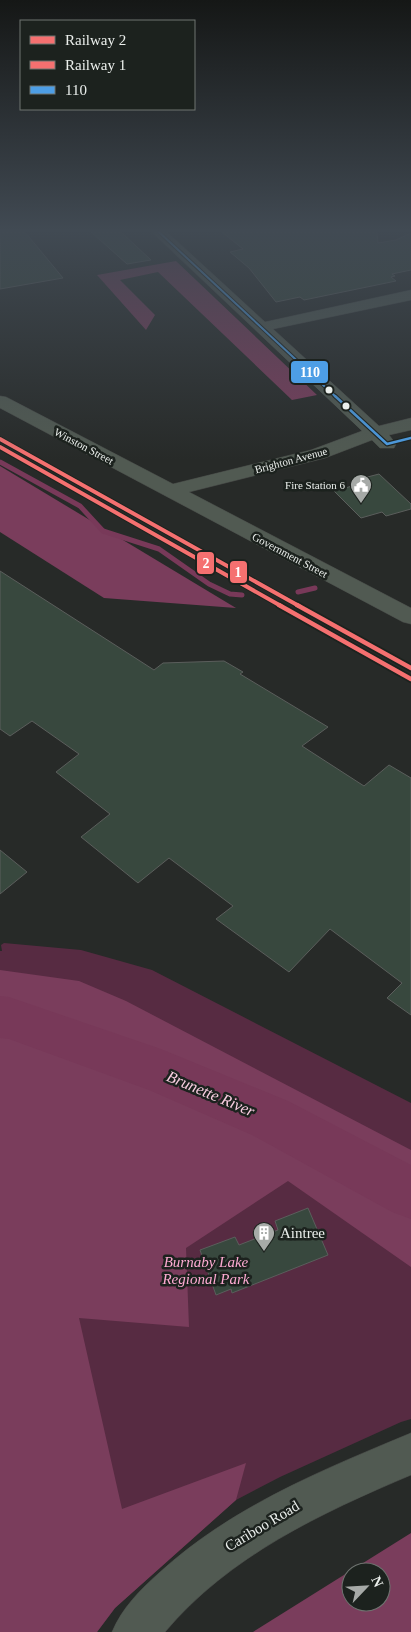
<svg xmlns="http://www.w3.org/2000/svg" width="411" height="1632" font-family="'Times New Roman',serif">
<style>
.green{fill:#572b42}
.forest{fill:#7a3d5c;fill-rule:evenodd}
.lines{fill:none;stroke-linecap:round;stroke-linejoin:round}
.stream{stroke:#783959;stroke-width:5}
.river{fill:#783959;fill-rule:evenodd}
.building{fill:#38483e;stroke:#5b5e5c}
.minor-casing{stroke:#434543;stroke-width:1}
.minor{fill:#515a52;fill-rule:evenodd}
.bus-1-far1-casing{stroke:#1c221e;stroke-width:4}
.bus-1-casing{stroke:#1c221e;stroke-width:5}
.bus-1-far1{stroke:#4d9ee5;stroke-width:2}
.bus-1{stroke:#4d9ee5;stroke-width:2.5}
.rail-1-far1-casing{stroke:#1c221e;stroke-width:6}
.rail-1-casing{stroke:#1c221e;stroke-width:8}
.rail-2-far1-casing{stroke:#1c221e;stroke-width:6}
.rail-2-casing{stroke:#1c221e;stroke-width:8}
.rail-1-far1{stroke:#f57070;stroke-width:4}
.rail-1{stroke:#f57070;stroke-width:4.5}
.rail-2-far1{stroke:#f57070;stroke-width:4}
.rail-2{stroke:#f57070;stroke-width:4.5}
.bus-dot{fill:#ebefec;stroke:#1c221e;stroke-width:2}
.labels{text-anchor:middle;stroke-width:5;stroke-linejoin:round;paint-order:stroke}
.far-street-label{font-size:11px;fill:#ebefec;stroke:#1c221e}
.far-poi-label{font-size:11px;fill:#ebefec;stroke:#1c221e;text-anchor:end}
.near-poi-label{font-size:15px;fill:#ebefec;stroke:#1c221e;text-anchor:start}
.near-park-label{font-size:15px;font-style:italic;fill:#fdaad2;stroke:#1c221e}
.near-street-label{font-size:15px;fill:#ebefec;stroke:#1c221e}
.near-water-label{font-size:16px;font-style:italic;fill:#f9cee1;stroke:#1c221e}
.line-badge{stroke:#1c221e;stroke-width:2}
.badge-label{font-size:14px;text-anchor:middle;font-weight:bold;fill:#fff}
</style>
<rect width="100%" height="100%" fill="#272a28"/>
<path class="green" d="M4,943L81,950L152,970L411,1103V1419L401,1422L280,1477L236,1500L115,1608L97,1632H0V951H2L1,945Z"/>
<g class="forest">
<path d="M176,261L317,395L292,400L158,272L120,280L155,315L146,330L97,275Z"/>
<path d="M0,466L236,608L104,598L0,532Z"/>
<path d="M0,970L79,981L126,1001L411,1150V1267L288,1181L186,1248L189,1327L79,1318L122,1509L246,1463L236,1500L115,1608L97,1632H0Z"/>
<path d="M411,1533V1632H253ZM351,1572H381V1602H351Z"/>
</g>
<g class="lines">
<g class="stream">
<path d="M0,462L80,506L103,531L159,549L209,584L230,594L242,595"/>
<path d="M298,592L315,588"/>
</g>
<path class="river" d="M0,996L9,997L161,1049L288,1101L411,1165V1219L392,1212L252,1135L149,1090L9,1039L0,1038Z"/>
</g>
<g class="building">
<path d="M0,232H25L63,278L0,289Z"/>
<path d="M91,232H121L151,260L127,264Z"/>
<path d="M222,232H377L378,243L396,240L411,233V270L392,274L395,276L391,277L396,281L304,300L300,297L276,302L249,268L230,252L243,249Z"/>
<path d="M379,474L411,504V509L386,516L382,512L361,518L334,491L356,485L352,481Z"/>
<path d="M0,571L154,670L163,663L224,661L243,672L240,674L328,727L302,746L364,786L389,765L411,778V1015L387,998L402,983L330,929L289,972L216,919L233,906L169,858L138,883L81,837L110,814L56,772L79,754L32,721L10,736L0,729Z"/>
<path d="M0,850L27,872L0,894Z"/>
<path d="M308,1208L328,1255L232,1293L231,1289L216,1295L200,1250L235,1237L239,1245L278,1230L275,1221Z"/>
</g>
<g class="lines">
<g class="minor-casing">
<g id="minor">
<path d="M152,232H167L265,322L411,290V300L273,329L379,426L411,418V430L389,435L396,444L394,448H380L372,440L325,458L189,492L411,608V624L403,622L0,408V396L6,397L173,484L311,450L362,431Z"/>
<path d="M411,1433V1475C321,1513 229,1556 165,1632H112C122,1608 140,1590 159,1573C231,1507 322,1470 411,1433Z"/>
</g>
</g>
<use href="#minor" class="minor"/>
<g class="bus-1-far1-casing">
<path id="bus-1-far1" d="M159,232L336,397"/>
</g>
<g class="bus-1-casing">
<path id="bus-1" d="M335,396L387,444L411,438"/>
</g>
<use href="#bus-1-far1" class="bus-1-far1"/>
<use href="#bus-1" class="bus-1"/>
<g class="rail-1-far1-casing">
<path id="rail-1-far1" d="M0,447L281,606"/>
</g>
<g class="rail-1-casing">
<path id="rail-1" d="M279,605L411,679"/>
</g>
<g class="rail-2-far1-casing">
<path id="rail-2-far1" d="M0,439L299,606"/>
</g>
<g class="rail-2-casing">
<path id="rail-2" d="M297,605L411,668"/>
</g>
<use href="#rail-1-far1" class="rail-1-far1"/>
<use href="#rail-1" class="rail-1"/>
<use href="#rail-2-far1" class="rail-2-far1"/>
<use href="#rail-2" class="rail-2"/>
</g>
<linearGradient id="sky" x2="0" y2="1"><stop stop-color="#151716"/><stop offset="0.5" stop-color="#414a53"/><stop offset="1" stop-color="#414a53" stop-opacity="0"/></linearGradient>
<rect width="411" height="460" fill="url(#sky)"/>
<defs>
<g id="civic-pin" transform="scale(1.125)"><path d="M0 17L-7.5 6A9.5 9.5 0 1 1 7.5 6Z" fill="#a6aaa7" stroke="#1c221e"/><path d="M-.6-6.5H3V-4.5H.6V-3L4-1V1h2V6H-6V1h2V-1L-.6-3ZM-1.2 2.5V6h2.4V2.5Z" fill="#fff"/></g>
<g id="building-pin" transform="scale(1.125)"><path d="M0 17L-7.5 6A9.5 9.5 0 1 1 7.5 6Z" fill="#a6aaa7" stroke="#1c221e"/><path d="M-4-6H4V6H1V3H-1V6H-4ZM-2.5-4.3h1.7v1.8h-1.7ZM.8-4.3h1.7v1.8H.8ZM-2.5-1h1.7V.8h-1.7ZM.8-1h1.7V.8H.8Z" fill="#fff"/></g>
</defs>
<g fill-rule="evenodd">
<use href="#civic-pin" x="361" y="485"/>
<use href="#building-pin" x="264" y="1233"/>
</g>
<g class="bus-dot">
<circle cx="329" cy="390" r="4.5"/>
<circle cx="346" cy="406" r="4.5"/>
</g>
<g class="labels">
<g class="far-street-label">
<text transform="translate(84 446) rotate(28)" y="4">Winston Street</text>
<text transform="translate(291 460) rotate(-15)" y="4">Brighton Avenue</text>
<text transform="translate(290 555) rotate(28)" y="4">Government Street</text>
</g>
<g class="far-poi-label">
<text x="345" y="489">Fire Station 6</text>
</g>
<g class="near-poi-label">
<text x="280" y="1238">Aintree</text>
</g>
<g class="near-park-label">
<text x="206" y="1267">Burnaby Lake<tspan x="206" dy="17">Regional Park</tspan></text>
</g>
<g class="near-street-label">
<text transform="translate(262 1526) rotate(-31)" y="5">Cariboo Road</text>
</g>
<g class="near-water-label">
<text transform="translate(211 1093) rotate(23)" y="6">Brunette River</text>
</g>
</g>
<g class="line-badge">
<rect x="290" y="360" width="39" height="24" rx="5" fill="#4d9ee5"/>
<rect x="196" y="551" width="19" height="24" rx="5" fill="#f57070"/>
<rect x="229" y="560" width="19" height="24" rx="5" fill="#f57070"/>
</g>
<g class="badge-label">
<text x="310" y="377">110</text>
<text x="206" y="568">2</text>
<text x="238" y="577">1</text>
</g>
<rect x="20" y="20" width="175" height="90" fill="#1c221e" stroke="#6f7470"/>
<rect x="30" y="36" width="25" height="8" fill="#f57070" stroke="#6f7470"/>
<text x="65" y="45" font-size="15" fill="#ebefec">Railway 2</text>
<rect x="30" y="61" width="25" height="8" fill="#f57070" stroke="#6f7470"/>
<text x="65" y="70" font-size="15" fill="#ebefec">Railway 1</text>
<rect x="30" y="86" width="25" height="8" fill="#4d9ee5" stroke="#6f7470"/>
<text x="65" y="95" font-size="15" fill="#ebefec">110</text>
<g transform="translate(366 1587) rotate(65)"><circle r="24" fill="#1c221e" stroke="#6f7470"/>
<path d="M0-4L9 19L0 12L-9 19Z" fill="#a6aaa7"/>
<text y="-8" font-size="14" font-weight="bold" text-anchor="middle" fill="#ebefec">N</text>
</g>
</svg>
